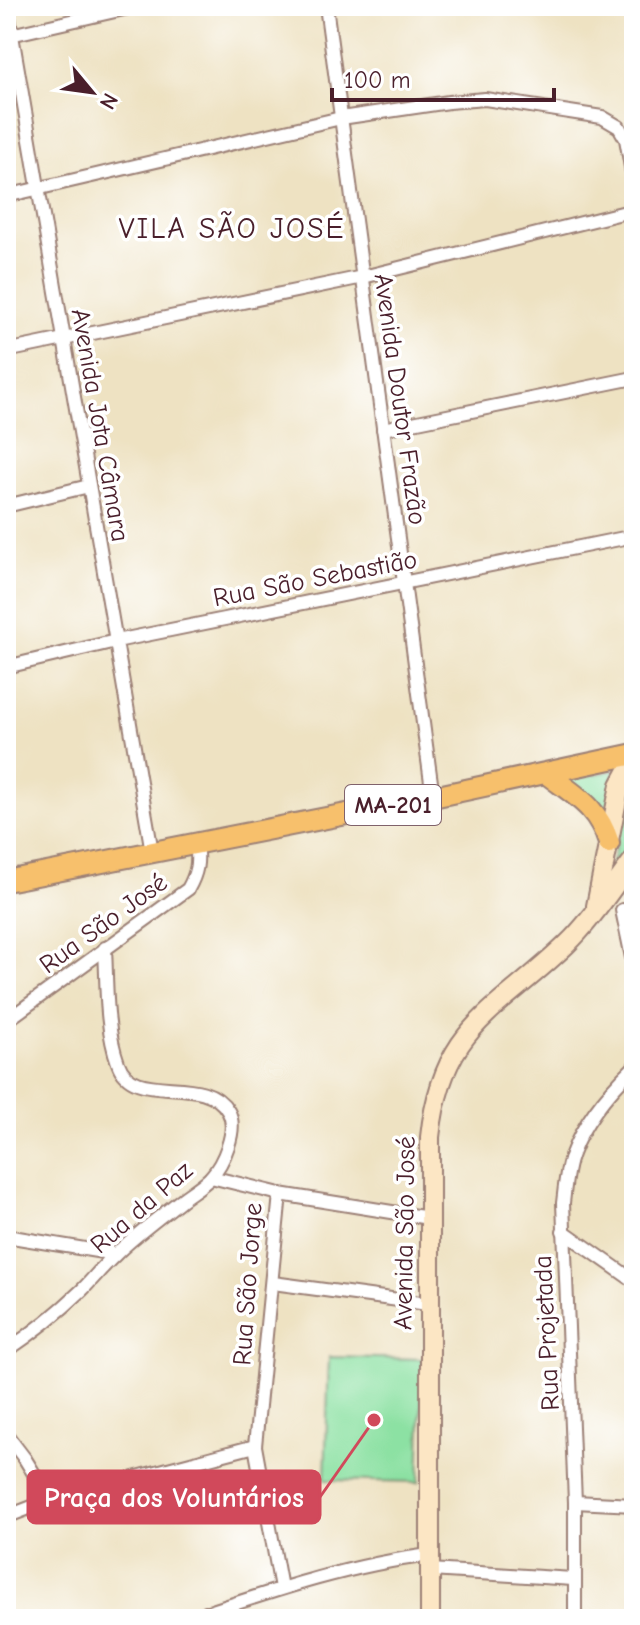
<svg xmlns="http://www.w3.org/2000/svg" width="640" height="1625" font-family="'Comic Neue',sans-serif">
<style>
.green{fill:#8ce1a3;stroke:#6b8067;stroke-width:2}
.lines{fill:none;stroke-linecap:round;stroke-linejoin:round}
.street-casing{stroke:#9c8076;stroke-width:16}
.secondary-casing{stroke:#9c8076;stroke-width:22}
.primary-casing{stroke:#9c8076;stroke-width:24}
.street{stroke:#fff;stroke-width:12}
.secondary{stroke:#fce6c4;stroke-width:18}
.primary{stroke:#f7c06c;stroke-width:20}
.labels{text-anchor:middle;stroke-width:7;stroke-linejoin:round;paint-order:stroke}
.shield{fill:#fff;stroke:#80626b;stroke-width:2}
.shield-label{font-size:24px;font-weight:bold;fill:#4a1f2b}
.street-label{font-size:26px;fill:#4a1f2b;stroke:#fff}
.quarter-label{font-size:30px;letter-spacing:2px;fill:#4a1f2b;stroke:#fff}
.leader{fill:none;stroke:#d1495b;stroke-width:3}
.callout-dot{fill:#d1495b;stroke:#fff;stroke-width:3}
.callout{fill:#d1495b;stroke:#d1495b;stroke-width:3}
.callout-label{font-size:28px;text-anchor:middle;font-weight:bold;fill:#fff}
</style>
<rect width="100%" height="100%" fill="#fff"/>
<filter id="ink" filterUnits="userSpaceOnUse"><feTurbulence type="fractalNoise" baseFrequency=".0125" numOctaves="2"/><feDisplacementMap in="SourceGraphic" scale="16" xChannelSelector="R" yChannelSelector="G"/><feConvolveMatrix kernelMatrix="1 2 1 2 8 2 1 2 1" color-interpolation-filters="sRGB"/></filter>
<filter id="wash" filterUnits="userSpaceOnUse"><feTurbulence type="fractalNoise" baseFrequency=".006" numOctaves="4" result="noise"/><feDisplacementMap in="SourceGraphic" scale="32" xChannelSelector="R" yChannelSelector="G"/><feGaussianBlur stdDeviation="1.8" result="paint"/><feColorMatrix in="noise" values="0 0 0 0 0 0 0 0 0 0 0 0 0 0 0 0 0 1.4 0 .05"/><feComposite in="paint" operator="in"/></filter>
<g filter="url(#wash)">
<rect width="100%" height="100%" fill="#eee2c2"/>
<g class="green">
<path d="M615,770L607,818L567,780Z"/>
<path d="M634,778V844L610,873L627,791Z"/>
<path d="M329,1357L423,1359L419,1482L325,1480Z"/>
</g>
</g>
<g filter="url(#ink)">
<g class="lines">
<g class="street-casing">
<g id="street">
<path d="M7,6L152,852"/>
<path d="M326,6L433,797"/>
<path d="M6,36L137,6"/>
<path d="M6,196L341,118L449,102L485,99L602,117L619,127L626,139L634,184"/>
<path d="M6,351L363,277L634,210"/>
<path d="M383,429L634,378"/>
<path d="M6,506L89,486"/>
<path d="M6,667L116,641L634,536"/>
<path d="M622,910L634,967"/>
<path d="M6,1021L188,889C197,873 199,862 196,843"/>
<path d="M211,1177L280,1194L255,1446L281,1588"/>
<path d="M280,1194L429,1218"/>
<path d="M563,1231L634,1281"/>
<path d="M6,1236L115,1254"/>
<path d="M273,1283L428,1304"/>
<path d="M6,1351C33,1333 58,1313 82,1290C93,1279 103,1266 115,1255C135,1235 159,1218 181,1200C190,1193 202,1186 210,1178C223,1164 239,1129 228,1111C204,1070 133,1107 118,1063C105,1027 107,985 105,948"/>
<path d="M6,1434L25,1459L50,1500"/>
<path d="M575,1502L634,1505"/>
<path d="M6,1517L50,1500L255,1446"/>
<path d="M430,1570L573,1579"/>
<path d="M188,1619C267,1593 347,1565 430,1555"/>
<path d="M575,1619V1502L563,1203C565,1187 566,1169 572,1154C584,1121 609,1091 634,1067"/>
</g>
</g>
<g class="secondary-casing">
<g id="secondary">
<path d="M596,906L620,785L634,759"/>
<path d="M430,1619V1137C442,1026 494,1014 566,945C592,920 612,888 634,859"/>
</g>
</g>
<g class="primary-casing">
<g id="primary">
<path d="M547,774C577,797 597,806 609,843"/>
<path d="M6,881L433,797L634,754"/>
</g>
</g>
<use href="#street" class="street"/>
<use href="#secondary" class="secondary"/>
<use href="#primary" class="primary"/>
</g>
</g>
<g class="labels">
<rect class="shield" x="345" y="785" width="96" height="40" rx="6"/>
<g class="shield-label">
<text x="393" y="813">MA-201</text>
</g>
<g class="street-label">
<text transform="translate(401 399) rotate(82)" y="9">Avenida Doutor Frazão</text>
<text transform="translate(101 425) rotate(80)" y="9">Avenida Jota Câmara</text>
<text transform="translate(315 578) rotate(-11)" y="9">Rua São Sebastião</text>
<text transform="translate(103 923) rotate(-36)" y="9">Rua São José</text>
<text transform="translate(141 1207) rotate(-41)" y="9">Rua da Paz</text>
<text transform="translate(404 1233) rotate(-89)" y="9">Avenida São José</text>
<text transform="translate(247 1284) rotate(-86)" y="9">Rua São Jorge</text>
<text transform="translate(546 1333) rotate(-93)" y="9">Rua Projetada</text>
</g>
<g class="quarter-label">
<text x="232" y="238">VILA SÃO JOSÉ</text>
</g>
</g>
<path class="leader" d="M374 1420L320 1497"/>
<circle class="callout-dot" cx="374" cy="1420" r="8"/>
<rect class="callout" x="28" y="1471" width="292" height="52" rx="8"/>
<g class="callout-label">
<text x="174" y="1507">Praça dos Voluntários</text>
</g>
<rect width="640" height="1625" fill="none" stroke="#fff" stroke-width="32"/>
<g transform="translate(92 92) rotate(119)" stroke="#ffffff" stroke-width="6" paint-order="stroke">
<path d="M0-6L14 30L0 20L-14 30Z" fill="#4a1f2b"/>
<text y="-12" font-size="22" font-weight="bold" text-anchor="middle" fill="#4a1f2b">N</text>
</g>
<path d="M332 88v12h222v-12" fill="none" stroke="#4a1f2b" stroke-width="4"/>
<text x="344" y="88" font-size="24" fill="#4a1f2b" stroke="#ffffff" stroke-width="6" paint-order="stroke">100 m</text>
</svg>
